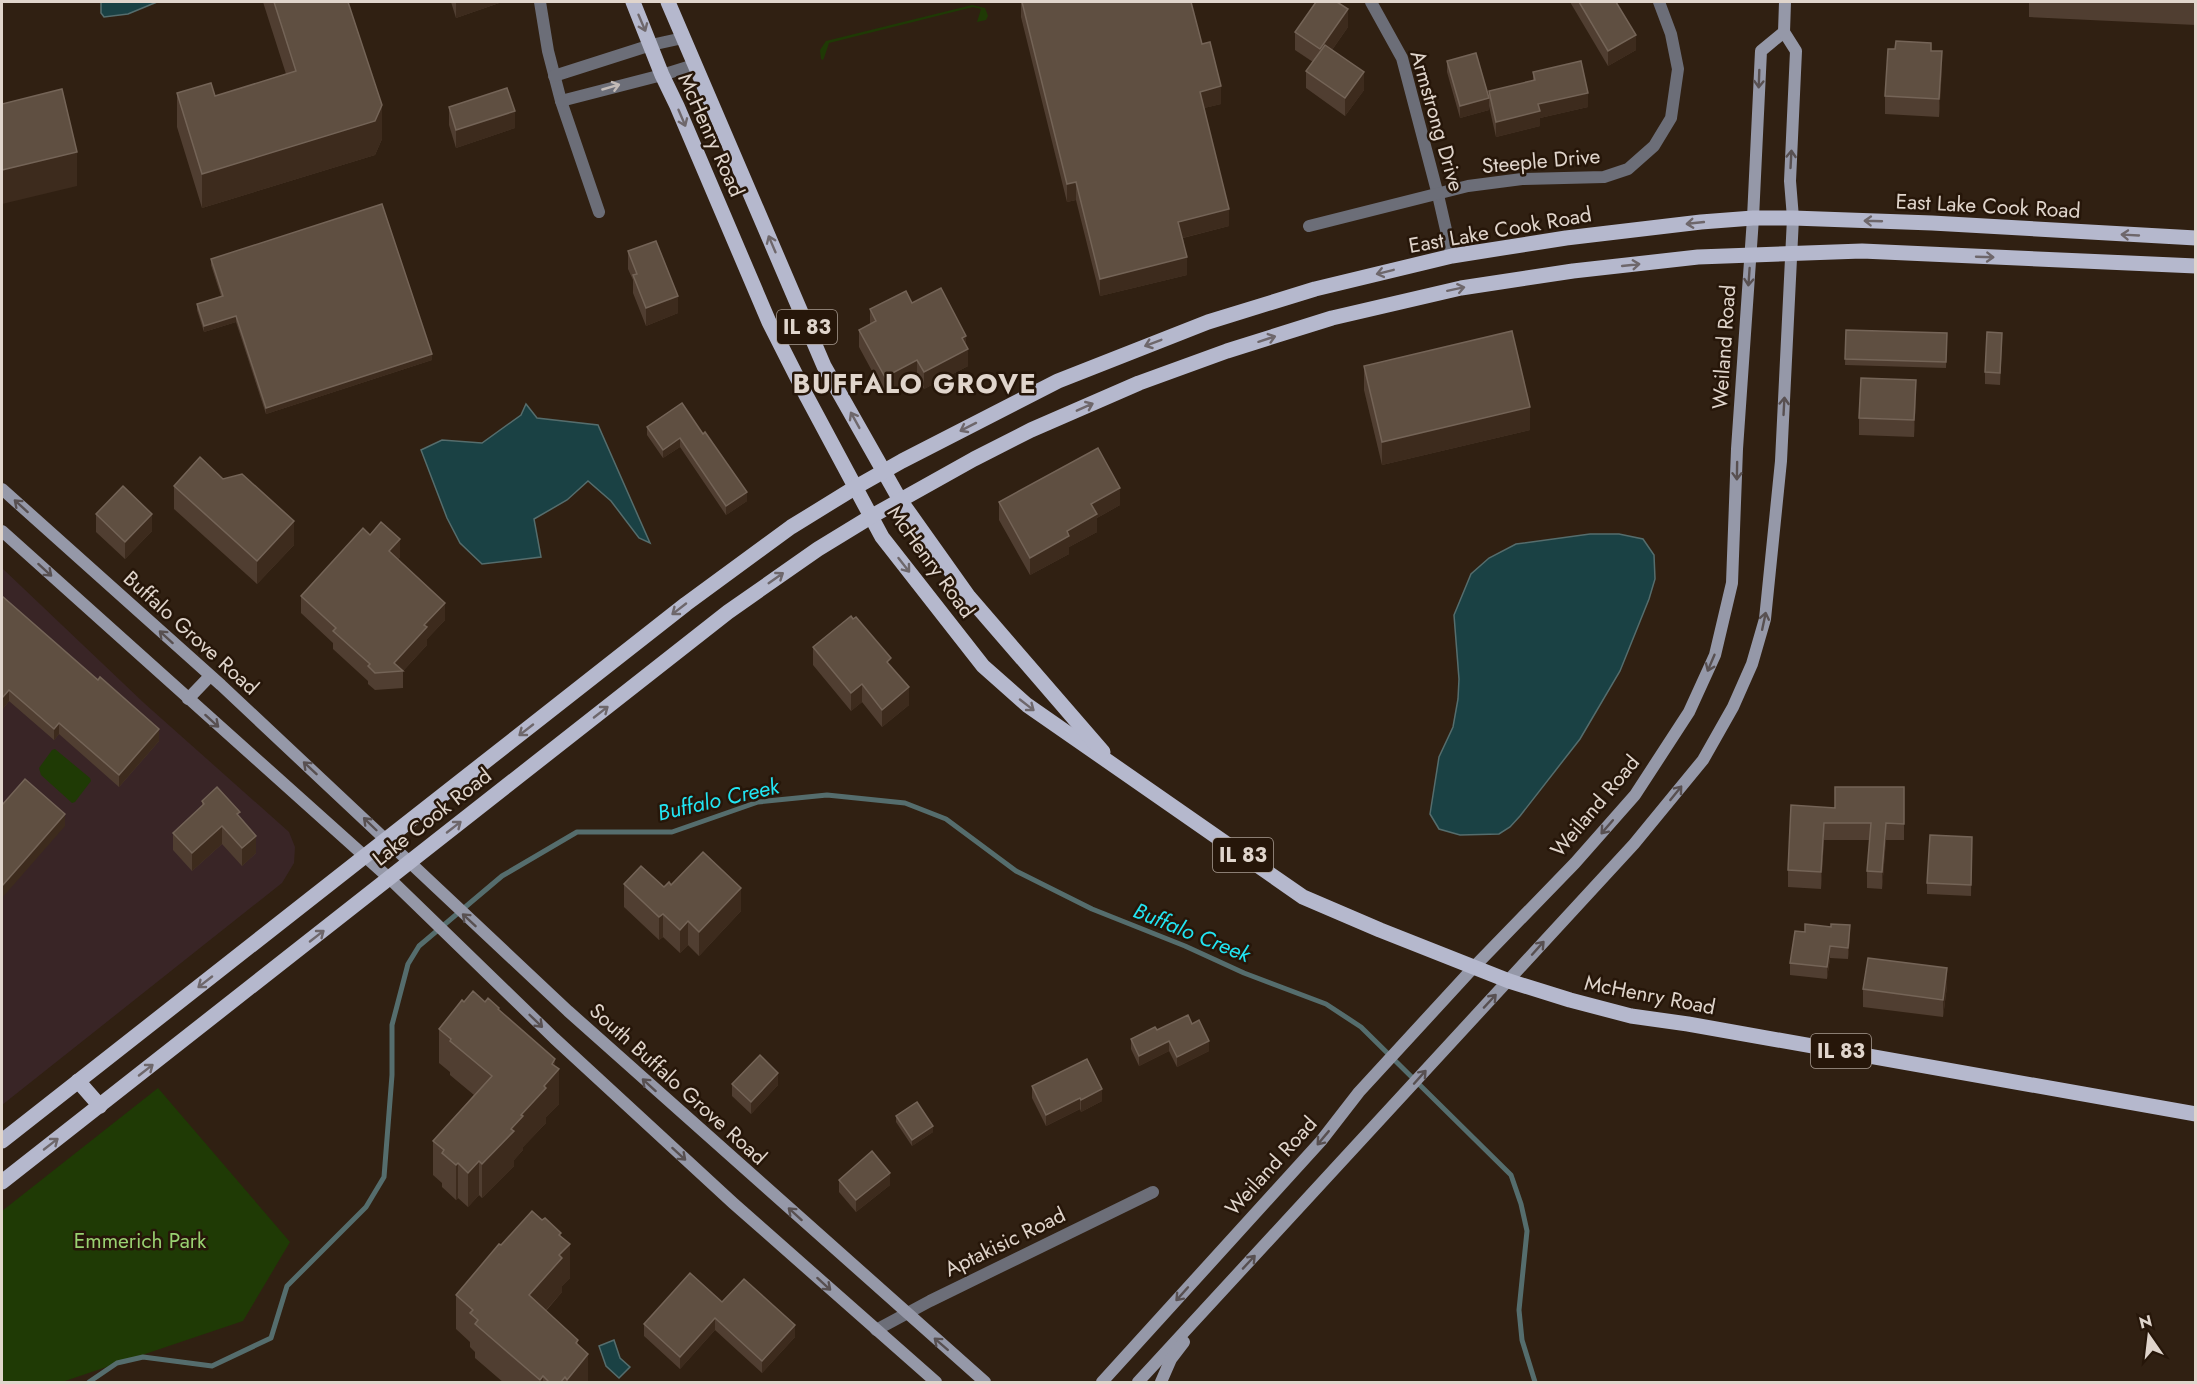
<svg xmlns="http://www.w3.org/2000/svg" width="2197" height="1384" font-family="Jost,sans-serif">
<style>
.education{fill:#392526}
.green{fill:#1f3a05}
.water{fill:#1a4144;stroke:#556d6d;stroke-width:1.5}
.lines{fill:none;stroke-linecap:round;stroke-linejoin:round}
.stream{stroke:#556d6d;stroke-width:5}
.minor{stroke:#6c6e78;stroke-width:12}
.secondary{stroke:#9598a8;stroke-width:12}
.primary{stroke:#b5b8cd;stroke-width:15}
.wall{fill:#503e31}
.shaded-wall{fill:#3d2b1d}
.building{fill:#5f4f41;stroke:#746457;stroke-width:1.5}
.oneway{stroke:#6e676b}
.oneway2{stroke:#585051}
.oneway3{stroke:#c3bbb7}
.labels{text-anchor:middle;stroke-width:5;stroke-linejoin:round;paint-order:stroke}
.shield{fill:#261609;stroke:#a89c92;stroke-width:1.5}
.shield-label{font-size:20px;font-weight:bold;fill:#e0d5cc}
.street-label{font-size:21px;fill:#e0d5cc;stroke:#261609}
.park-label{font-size:21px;fill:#99d171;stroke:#261609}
.water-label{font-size:22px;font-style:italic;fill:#22e5f3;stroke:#261609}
.district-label{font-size:27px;font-weight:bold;letter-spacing:1.5px;fill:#e0d5cc;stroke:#261609}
</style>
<rect width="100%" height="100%" fill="#302012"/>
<path class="education" d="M2,568L144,703L289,832L295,847L294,863L282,883L2,1105Z"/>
<g class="green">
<path d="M972,5L985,8L988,16L986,20L977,22L981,9L973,7L829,43L824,58L823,60L821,59L820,50L826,41Z"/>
<path d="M55,749L90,778L91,781L75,802L72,803L41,775L39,768L52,750Z"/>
<path d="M158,1088L290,1242L243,1321L62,1382H2V1211Z"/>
</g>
<g class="water">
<path d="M101,2H157L128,14L104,17L101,13Z"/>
<path d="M526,404L537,418L598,425L650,543L639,538L611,501L588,481L567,500L534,519L541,557L482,564L460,543L447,518L421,450L442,440L482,443L521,415Z"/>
<path d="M1590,534H1619L1643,539L1654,555L1655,579L1649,599L1620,671L1580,739L1520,816L1510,827L1499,834L1460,835L1439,829L1430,814L1439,757L1453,727L1458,699L1459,679L1454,615L1471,574L1489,558L1516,544Z"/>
<path d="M614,1340L620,1358L630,1367L619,1378L606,1366L599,1346Z"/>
</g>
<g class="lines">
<path class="stream" d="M89,1382L117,1363L143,1357L212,1366L271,1338L287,1286L366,1207L384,1177L392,1075V1025L408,964L419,946L502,876L577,832H672L758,802L827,795L905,803L946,819L1016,871L1092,909L1185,946L1244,973L1326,1004L1361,1027L1511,1175L1521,1204L1527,1231L1519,1310L1522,1340L1535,1382"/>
<g class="minor">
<path d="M540,2L548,51L561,101L599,212"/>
<path d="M1371,2L1402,58L1438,195L1452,256"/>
<path d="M554,76L651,45L683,38"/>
<path d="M561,101L662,75L694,65"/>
<path d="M1309,226L1468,186L1522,179L1604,177L1628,169L1654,146L1671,118L1678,69L1671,34L1659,2"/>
<path d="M876,1330L930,1301L1153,1192"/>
</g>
<g class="secondary">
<path d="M2,489L221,685L568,1011L985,1382"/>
<path d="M2,531L389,878L554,1038L733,1203L936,1382"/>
<path d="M188,699L210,676"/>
<path d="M1102,1382L1321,1141L1359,1092L1474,967L1575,863L1635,795L1689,712L1715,655L1732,583L1737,449L1753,218L1761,51L1784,32"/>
<path d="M1138,1382L1634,844L1703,760L1733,707L1752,664L1765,619L1781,461L1793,218L1790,181L1796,51L1784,32L1785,2"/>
<path d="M1161,1382L1171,1359L1184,1342"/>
</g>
<g class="primary">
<path d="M633,2L662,75L677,106L769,322L807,397L882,537L983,666L1027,705L1303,897L1380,930L1509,981L1570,1000L1631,1016L1688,1024L2196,1114"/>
<path d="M668,2L824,366L900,500L969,597L1103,752"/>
<path d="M78,1081L100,1106"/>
<path d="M2,1141L686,604L791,527L856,487L902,461L1058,381L1208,322L1315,289L1452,256L1566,238L1701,222L1753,218H1793L1932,223L2196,238"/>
<path d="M2,1182L728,612L818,549L872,516L974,459L1031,430L1139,383L1227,351L1332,318L1461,288L1573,271L1698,257L1862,251L2196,266"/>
</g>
</g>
<g class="wall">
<path d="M263,2H348L382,139L375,155L202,208L177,127V93L215,96L286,74Z"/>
<path d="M451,2H502L456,18Z"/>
<path d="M1021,2H1191L1202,44L1221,104L1204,108L1229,226L1183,238L1187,275L1100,296L1076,200L1067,202L1021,17Z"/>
<path d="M1570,2H1616L1636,50L1608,66Z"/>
<path d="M2029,2H2196V25L2029,17Z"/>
<path d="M1348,27L1332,50L1364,90L1345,116L1306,88V71L1313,62L1295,50V32Z"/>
<path d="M1931,51L1942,69L1939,117L1885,114V96Z"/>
<path d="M1447,61L1489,98V91L1533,81V72L1588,107L1540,118V126L1496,137L1489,106V110L1460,118L1447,72Z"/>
<path d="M449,107L515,128L456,148L449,125Z"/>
<path d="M628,251L678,313L646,326L633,293V280L628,269Z"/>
<path d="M211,259L432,360L266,414L236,322L204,332L197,310V304L221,296L211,265Z"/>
<path d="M912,303L966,346L968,366L924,389L917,377L885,395L859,347V330L870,324V309Z"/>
<path d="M1846,330L1947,333L1946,368L1845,365Z"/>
<path d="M2002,345L2000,385L1985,384V372Z"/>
<path d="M1364,366L1530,430L1382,465L1364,390Z"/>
<path d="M1916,398L1914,437L1859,435V418Z"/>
<path d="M682,403L747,501L726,515L680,447L663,458L647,435V427Z"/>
<path d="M174,486L294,545L257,584L174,509Z"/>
<path d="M999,502L1120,505L1097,518V532L1069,547V554L1030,575L999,520Z"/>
<path d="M96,514L152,531L125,559L96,532Z"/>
<path d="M370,535L400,557L398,559L445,620L427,639V645L403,671V688L375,690L368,684V681L333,649V643L301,613V596Z"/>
<path d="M2,596L159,741L119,787L59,734L54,740L9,701L2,710Z"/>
<path d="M813,647L891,666L909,705L882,727L862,702L851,711L813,665Z"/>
<path d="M1904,787V840H1886L1882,889L1867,888V871L1870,840H1824L1821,889L1788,887V870L1835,808Z"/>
<path d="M202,801L240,817L256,853L242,866L222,844L192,871L173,850V833L202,807Z"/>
<path d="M1972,837L1971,896L1927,894V883Z"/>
<path d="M624,884L664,887L671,885L741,911L699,956L688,945L680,953L663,937L659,940L624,907Z"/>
<path d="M1850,937L1848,959L1830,958L1827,979L1790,975V963Z"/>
<path d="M1947,986L1943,1017L1863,1007V989Z"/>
<path d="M464,1002H485L499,1010L555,1066L559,1104L546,1117V1123L523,1147V1150L514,1160V1166L482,1198L479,1195L468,1207L458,1198L456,1200L442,1187V1183L433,1175V1141L474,1095L450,1075V1072L439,1063V1029Z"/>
<path d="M1192,1024L1209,1051L1177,1067L1169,1051L1139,1066L1131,1049V1039L1157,1030Z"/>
<path d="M732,1084L778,1085L751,1114L732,1096Z"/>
<path d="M1032,1086L1102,1101L1081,1112L1080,1109L1046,1126L1032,1098Z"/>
<path d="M896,1116L933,1132L912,1146L896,1122Z"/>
<path d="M839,1180L890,1185L856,1212L839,1192Z"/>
<path d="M561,1236L570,1278L562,1286V1292L546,1311L578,1346L588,1383H504L475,1358V1352L470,1347V1342L456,1329V1295L501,1245Z"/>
<path d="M722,1302L795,1337L762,1373L715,1330L680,1369L644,1336V1324Z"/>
</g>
<g class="shaded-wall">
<path d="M456,2H502L456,18Z"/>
<path d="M1348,9V27L1320,67V49Z"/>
<path d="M1636,35V50L1608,66V51Z"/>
<path d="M1942,51V69L1939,117V99Z"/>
<path d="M1364,72V90L1345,116V98Z"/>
<path d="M1221,86V104L1200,109V92Z"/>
<path d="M1588,93V107L1540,118V126L1496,137V122L1538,104Z"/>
<path d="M1489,98V110L1460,118V106Z"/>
<path d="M382,105V139L375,155L202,208V174Z"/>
<path d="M515,111V128L456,148V130Z"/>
<path d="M77,152V186L2,204V170Z"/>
<path d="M1076,182V200L1067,202V184Z"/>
<path d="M1229,209V226L1178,239V222Z"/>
<path d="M1187,257V275L1100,296V279Z"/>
<path d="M678,296V313L646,326V308Z"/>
<path d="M236,316V322L204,332V326Z"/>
<path d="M966,336V349H968V366L924,389V372L962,338Z"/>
<path d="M432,354V360L266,414V408Z"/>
<path d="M917,360V377L885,395V377Z"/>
<path d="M1916,380V398L1914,437V420Z"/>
<path d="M1530,407V430L1382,465V442Z"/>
<path d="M680,438V447L663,458V450Z"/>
<path d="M1120,488V505L1097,518V532L1069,547V554L1030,575V558L1067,531L1091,504Z"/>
<path d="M747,492V501L726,515V506Z"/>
<path d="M152,514V531L125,559V542Z"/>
<path d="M294,521V545L257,584V561Z"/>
<path d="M400,539V557L389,568V551Z"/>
<path d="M445,603V620L427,639V645L403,671L394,663L424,625Z"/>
<path d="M862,684V702L851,711V693Z"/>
<path d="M909,687V705L882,727V710Z"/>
<path d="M9,690V701L2,710V698Z"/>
<path d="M59,723V734L54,740V729Z"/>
<path d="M159,729V741L119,787V775Z"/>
<path d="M65,814V826L2,898V886Z"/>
<path d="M1824,823V840L1821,889V872Z"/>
<path d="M1886,823V840L1882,889V872Z"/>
<path d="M222,826V844L192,871V853Z"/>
<path d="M256,836V853L242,866V848Z"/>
<path d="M741,888V911L699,956V932Z"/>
<path d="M663,914V937L659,940V917Z"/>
<path d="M688,921V945L680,953V930Z"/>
<path d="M1850,925V937L1848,959V948Z"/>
<path d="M1830,946V958L1827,979V967Z"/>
<path d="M1947,968V986L1943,1017V1000Z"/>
<path d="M1169,1041V1051L1139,1066V1056Z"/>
<path d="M1209,1041V1051L1177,1067V1057Z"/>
<path d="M555,1059V1074L559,1069V1104L546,1117V1123L523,1147V1150L514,1160V1166L482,1198V1164L511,1129L544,1086Z"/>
<path d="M778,1073V1085L751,1114V1102Z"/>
<path d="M1102,1089V1101L1081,1112V1100Z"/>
<path d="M1080,1098V1109L1046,1126V1115Z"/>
<path d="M933,1126V1132L912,1146V1140Z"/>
<path d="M479,1161V1195L468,1207V1173Z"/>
<path d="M458,1163V1198L456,1200V1165Z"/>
<path d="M890,1173V1185L856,1212V1200Z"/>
<path d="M561,1233V1253L570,1244V1278L562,1286V1292L529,1329V1295Z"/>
<path d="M715,1318V1330L680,1369V1357Z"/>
<path d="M795,1325V1337L762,1373V1361Z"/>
<path d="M578,1340V1366L588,1354V1383H567L576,1343Z"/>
<path d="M543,1376V1383H540V1380Z"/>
</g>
<g class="building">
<path d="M274,2H348L382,105L375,121L202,174L177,93L211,83L215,96L296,71Z"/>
<path d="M1022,2H1191L1202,44L1210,42L1221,86L1200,92L1229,209L1178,222L1187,257L1100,279L1076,182L1067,184Z"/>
<path d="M1316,2H1337L1348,9L1320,49L1295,32Z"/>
<path d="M1579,2H1616L1636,35L1608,51Z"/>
<path d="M1896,41L1931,43V51H1942L1939,99L1885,96L1888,49H1895Z"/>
<path d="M1325,45L1364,72L1345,98L1306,71Z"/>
<path d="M1476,53L1489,98L1460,106L1447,61Z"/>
<path d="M1581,61L1588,93L1538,104L1540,111L1496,122L1489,91L1535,80L1533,72Z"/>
<path d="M507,88L515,111L456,130L449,107Z"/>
<path d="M62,89L77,152L2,170V104Z"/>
<path d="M382,204L432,354L266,408L236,316L204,326L197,304L223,296L211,259Z"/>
<path d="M656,241L678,296L646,308L633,275L637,274L628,251Z"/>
<path d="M941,288L966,336L962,338L968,349L924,372L917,360L885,377L859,330L876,321L870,309L906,291L912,303Z"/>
<path d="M1846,330L1947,333L1946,362L1845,359Z"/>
<path d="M1512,331L1530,407L1382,442L1364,366Z"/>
<path d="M1987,332L2002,333L2000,373L1985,372Z"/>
<path d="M1861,378L1916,380L1914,420L1859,418Z"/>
<path d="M682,403L703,434L705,432L747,492L726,506L680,438L663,450L647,427Z"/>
<path d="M1098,448L1120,488L1091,504L1097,514L1067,531L1069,536L1030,558L999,502Z"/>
<path d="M200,457L223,479L242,474L294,521L257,561L174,486Z"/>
<path d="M123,486L152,514L125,542L96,514Z"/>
<path d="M381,522L400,539L389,551L445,603L424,625L427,627L394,663L403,671L375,673L368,666L370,664L333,631L336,628L301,596L363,528L370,535Z"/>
<path d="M2,596L98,680L100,677L159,729L119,775L59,723L54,729L9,690L2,698Z"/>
<path d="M851,616L853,619L856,617L891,658L887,662L909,687L882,710L862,684L851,693L813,647Z"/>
<path d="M25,779L65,814L2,886V805Z"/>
<path d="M217,787L240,812L237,814L256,836L242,848L222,826L192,853L173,833L204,804L202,801Z"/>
<path d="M1835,787H1904V824L1886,823L1882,872L1867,871L1871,823H1824L1821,872L1788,870L1791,805L1835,808Z"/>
<path d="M1930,835L1972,837L1971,885L1927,883Z"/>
<path d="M703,852L741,888L699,932L688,921L680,930L663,914L659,917L624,884L641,866L664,887L669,882L671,885Z"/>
<path d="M1805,924L1831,927V924L1850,925L1848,948L1830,946L1827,967L1790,963L1795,931L1805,932Z"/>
<path d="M1868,958L1947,968L1943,1000L1863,989Z"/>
<path d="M473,991L485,1002L488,998L499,1008L498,1009L555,1059L552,1064L559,1069L544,1086L546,1088L521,1115L523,1116L511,1129L514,1131L482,1164L479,1161L468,1173L458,1163L456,1165L442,1153L444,1150L433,1141L492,1076L450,1041L451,1039L439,1029L462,1000L464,1002Z"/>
<path d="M1188,1015L1192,1024L1199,1020L1209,1041L1177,1057L1169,1041L1139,1056L1131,1039L1155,1027L1157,1030Z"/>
<path d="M760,1055L778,1073L751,1102L732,1084Z"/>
<path d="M1087,1059L1102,1089L1081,1100L1080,1098L1046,1115L1032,1086Z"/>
<path d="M917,1102L933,1126L912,1140L896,1116Z"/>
<path d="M872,1151L890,1173L856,1200L839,1180Z"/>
<path d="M532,1211L542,1220L545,1218L561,1233L559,1235L570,1244L559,1255L562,1258L529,1295L578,1340L576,1343L588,1354L567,1380L565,1377L560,1383H550L543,1376L540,1380L475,1324L478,1320L470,1313L473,1310L456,1295L499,1244L501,1245Z"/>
<path d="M690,1273L722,1302L744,1279L795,1325L762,1361L715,1318L680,1357L644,1324Z"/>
</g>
<defs><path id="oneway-shaft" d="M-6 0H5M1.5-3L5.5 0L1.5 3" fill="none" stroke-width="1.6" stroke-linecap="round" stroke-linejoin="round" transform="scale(1.5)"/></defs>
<g class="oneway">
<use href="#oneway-shaft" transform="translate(642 23) rotate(67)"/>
<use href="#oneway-shaft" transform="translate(682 118) rotate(67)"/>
<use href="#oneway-shaft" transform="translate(1873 221) rotate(-178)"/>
<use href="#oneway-shaft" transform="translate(1695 223) rotate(174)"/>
<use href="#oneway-shaft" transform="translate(2130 235) rotate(-177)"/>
<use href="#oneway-shaft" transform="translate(772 244) rotate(-113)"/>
<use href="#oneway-shaft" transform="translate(1985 257) rotate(2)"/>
<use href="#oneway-shaft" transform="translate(1631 265) rotate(-6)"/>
<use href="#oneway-shaft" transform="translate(1385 272) rotate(166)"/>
<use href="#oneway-shaft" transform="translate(1456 289) rotate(-12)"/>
<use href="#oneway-shaft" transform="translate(1267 339) rotate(-18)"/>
<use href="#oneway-shaft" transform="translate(1153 343) rotate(159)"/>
<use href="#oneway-shaft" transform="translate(1085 407) rotate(-24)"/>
<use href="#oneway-shaft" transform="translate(855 420) rotate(-119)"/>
<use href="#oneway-shaft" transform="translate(968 427) rotate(153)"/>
<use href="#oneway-shaft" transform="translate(904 565) rotate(52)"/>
<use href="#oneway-shaft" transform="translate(776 578) rotate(-35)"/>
<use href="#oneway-shaft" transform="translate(679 609) rotate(142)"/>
<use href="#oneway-shaft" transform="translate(1027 705) rotate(38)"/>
<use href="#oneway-shaft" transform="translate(601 712) rotate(-38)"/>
<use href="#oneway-shaft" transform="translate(526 730) rotate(142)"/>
<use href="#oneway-shaft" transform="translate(454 827) rotate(-38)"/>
<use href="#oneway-shaft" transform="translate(317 936) rotate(-38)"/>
<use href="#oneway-shaft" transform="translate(205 982) rotate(142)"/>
<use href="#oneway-shaft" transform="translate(146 1070) rotate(-38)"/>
<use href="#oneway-shaft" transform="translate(51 1144) rotate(-38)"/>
</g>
<g class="oneway2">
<use href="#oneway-shaft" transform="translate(1759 79) rotate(92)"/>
<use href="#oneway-shaft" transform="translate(1791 159) rotate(-87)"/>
<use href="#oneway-shaft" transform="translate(1749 277) rotate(94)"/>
<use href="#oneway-shaft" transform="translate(1784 406) rotate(-87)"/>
<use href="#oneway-shaft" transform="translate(1737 471) rotate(91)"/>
<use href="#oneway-shaft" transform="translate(21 506) rotate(-138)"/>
<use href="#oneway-shaft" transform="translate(45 570) rotate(42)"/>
<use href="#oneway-shaft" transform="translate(1764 621) rotate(-78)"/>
<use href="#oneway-shaft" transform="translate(166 637) rotate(-138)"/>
<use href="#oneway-shaft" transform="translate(1711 663) rotate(113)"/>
<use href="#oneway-shaft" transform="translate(212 721) rotate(42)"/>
<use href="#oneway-shaft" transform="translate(310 768) rotate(-137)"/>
<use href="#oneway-shaft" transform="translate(1676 793) rotate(-51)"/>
<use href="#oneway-shaft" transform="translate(370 824) rotate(-136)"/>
<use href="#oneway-shaft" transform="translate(1607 827) rotate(131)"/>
<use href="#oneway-shaft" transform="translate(469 920) rotate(-137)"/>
<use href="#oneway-shaft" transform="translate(1538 948) rotate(-48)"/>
<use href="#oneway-shaft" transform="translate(1490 1001) rotate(-47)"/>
<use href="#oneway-shaft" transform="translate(536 1021) rotate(44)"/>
<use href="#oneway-shaft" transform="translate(1420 1077) rotate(-48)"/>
<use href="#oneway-shaft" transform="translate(649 1085) rotate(-138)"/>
<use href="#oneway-shaft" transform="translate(1323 1138) rotate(130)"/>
<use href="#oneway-shaft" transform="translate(679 1154) rotate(42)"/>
<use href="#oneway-shaft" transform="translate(795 1214) rotate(-138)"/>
<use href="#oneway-shaft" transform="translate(1249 1262) rotate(-47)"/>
<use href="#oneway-shaft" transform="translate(824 1284) rotate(42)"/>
<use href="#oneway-shaft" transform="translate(1182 1294) rotate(132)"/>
<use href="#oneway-shaft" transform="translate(941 1344) rotate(-139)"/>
</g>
<use class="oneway3" href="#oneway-shaft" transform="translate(611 87) rotate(-16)"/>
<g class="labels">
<g class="shield">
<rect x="777" y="310" width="60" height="34" rx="4.5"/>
<rect x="1213" y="838" width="60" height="34" rx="4.5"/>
<rect x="1811" y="1034" width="60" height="34" rx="4.5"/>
</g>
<g class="shield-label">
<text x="807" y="334">IL 83</text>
<text x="1243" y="862">IL 83</text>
<text x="1841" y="1058">IL 83</text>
</g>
<g class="street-label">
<text transform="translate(1437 121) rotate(74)" y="7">Armstrong Drive</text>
<text transform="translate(711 135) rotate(66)" y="7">McHenry Road</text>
<text transform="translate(1541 161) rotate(-5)" y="7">Steeple Drive</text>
<text transform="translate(1988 206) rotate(3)" y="7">East Lake Cook Road</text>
<text transform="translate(1500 230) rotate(-10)" y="7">East Lake Cook Road</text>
<text transform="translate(1724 347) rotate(-86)" y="7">Weiland Road</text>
<text transform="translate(931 562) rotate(54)" y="7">McHenry Road</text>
<text transform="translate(191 633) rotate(42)" y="7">Buffalo Grove Road</text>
<text transform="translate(1595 806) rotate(-50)" y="7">Weiland Road</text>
<text transform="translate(432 817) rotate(-38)" y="7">Lake Cook Road</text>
<text transform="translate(1650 995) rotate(11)" y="7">McHenry Road</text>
<text transform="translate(678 1084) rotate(42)" y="7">South Buffalo Grove Road</text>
<text transform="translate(1271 1166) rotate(-48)" y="7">Weiland Road</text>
<text transform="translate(1005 1242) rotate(-26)" y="7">Aptakisic Road</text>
</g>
<g class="park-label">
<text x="140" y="1248">Emmerich Park</text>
</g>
<g class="water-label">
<text transform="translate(718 799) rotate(-13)" y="8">Buffalo Creek</text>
<text transform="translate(1192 932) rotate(22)" y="8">Buffalo Creek</text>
</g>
<g class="district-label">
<text x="915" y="393">BUFFALO GROVE</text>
</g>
</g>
<rect width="2197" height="1384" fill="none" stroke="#e0d5cc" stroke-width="6"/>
<g transform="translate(2149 1336) rotate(346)" stroke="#261609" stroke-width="4.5" paint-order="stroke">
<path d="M0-4.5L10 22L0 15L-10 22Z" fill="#e0d5cc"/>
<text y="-9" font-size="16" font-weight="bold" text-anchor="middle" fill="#e0d5cc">N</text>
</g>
</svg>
